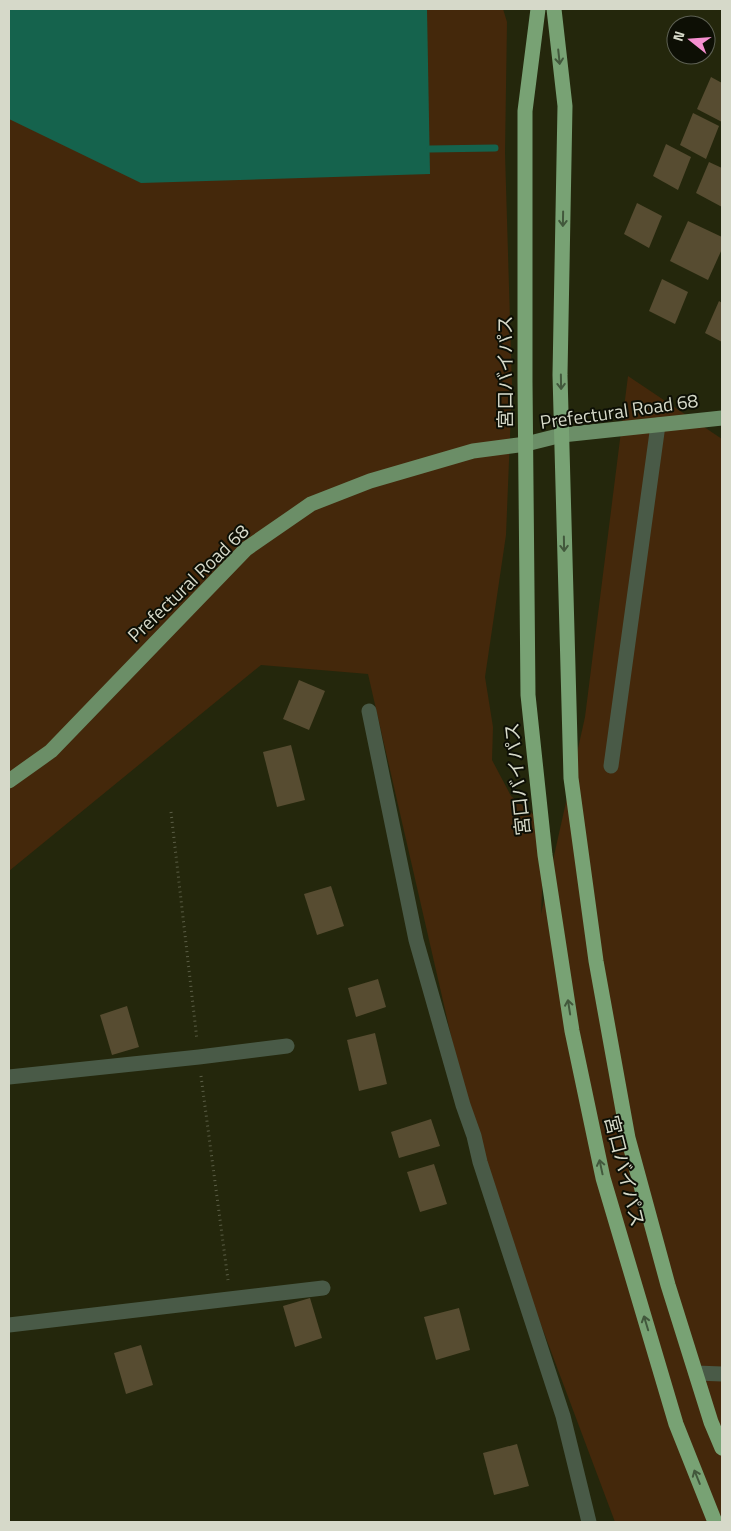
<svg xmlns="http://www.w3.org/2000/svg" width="731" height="1531" font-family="'Titillium Web','Noto Sans JP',sans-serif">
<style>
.green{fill:#44280b}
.water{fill:#15634d}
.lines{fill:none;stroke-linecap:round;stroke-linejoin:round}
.stream{stroke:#15634d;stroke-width:7}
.building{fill:#574c31}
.path{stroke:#5b5e46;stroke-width:3;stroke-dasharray:1 4;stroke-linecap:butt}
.minor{stroke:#495a47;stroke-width:15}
.major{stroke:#6b8e67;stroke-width:15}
.highway{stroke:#78a274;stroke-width:15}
.oneway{stroke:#42583c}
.labels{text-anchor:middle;stroke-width:4;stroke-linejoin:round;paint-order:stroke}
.street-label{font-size:19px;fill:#d6d9c9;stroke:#0d0f05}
</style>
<rect width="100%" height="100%" fill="#24270c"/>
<path class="green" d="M9,9H503L507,22L505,153L512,387L506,535L485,677L493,727L492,760L511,796L545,824L541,914L585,717L628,376L722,439V1522H615L480,1162L368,674L261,665L9,871Z"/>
<path class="water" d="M9,9H427L430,174L141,183L9,119Z"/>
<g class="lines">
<path class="stream" d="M430,149L495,148"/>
</g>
<g class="building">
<path d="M711,77L722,83V122L697,109Z"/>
<path d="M693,113L719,126L706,159L680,145Z"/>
<path d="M666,144L691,157L678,190L653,176Z"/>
<path d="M709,162L722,168V207L696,193Z"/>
<path d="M637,203L662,216L649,248L624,234Z"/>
<path d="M688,221L722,237V249L708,280L670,261Z"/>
<path d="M662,279L688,292L675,324L649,311Z"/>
<path d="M719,301L722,303V342L705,333Z"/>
<path d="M299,680L325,691L309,730L283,719Z"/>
<path d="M291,745L305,800L277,807L263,752Z"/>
<path d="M331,886L344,926L317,935L304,894Z"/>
<path d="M378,979L386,1007L356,1017L348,988Z"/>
<path d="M127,1006L139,1047L112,1055L100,1015Z"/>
<path d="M375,1033L387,1084L359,1091L347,1040Z"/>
<path d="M431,1119L440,1146L399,1158L391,1132Z"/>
<path d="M434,1164L447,1204L420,1212L407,1172Z"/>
<path d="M310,1298L322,1338L295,1347L283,1306Z"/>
<path d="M459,1308L470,1350L436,1360L424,1317Z"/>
<path d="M141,1345L153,1385L126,1394L114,1353Z"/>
<path d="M517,1444L529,1486L494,1495L483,1453Z"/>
</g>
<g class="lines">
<g class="path">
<path d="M171,812L197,1040"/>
<path d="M201,1076L228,1280"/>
</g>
<g class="minor">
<path d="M369,711L416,940L463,1105L474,1136L480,1162L563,1416L589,1522"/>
<path d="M611,766L658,425"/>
<path d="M9,1077L199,1057L287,1046"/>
<path d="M9,1325L323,1288"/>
<path d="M696,1373L722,1374"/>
</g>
<path class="major" d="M9,781L51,751L246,549L311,504L370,481L473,451L526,444L562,435L722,418"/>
<g class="highway">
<path d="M538,9L525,111V381L528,695L545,855L572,1031L603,1178L676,1424L715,1522"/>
<path d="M554,9L565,106L560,375L571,778L596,961L628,1138L668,1285L711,1422L722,1448"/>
</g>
</g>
<defs><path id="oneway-shaft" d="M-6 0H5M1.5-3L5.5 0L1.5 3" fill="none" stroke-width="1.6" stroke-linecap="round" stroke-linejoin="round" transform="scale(1.25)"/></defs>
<g class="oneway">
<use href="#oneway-shaft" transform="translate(559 57) rotate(84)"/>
<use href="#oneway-shaft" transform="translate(563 219) rotate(91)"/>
<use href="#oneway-shaft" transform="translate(561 382) rotate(89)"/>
<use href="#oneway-shaft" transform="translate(564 544) rotate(89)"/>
<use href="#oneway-shaft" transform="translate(569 1007) rotate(-99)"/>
<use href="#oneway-shaft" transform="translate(601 1167) rotate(-102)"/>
<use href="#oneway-shaft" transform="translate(646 1323) rotate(-107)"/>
<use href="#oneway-shaft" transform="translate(697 1477) rotate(-112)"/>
</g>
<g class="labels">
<g class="street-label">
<text transform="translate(505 372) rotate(-90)" y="7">宮口バイパス</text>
<text transform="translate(619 411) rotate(-8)" y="7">Prefectural Road 68</text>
<text transform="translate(188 583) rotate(-44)" y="7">Prefectural Road 68</text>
<text transform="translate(517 779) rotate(-96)" y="7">宮口バイパス</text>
<text transform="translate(625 1171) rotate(76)" y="7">宮口バイパス</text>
</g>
</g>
<rect width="731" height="1531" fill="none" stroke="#d6d9c9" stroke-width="20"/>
<g transform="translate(691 40) rotate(287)"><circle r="24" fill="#0d0f05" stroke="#5d6053"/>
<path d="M0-4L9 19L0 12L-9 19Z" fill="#f590d1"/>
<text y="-8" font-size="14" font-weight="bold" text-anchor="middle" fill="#d6d9c9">N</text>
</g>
</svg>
